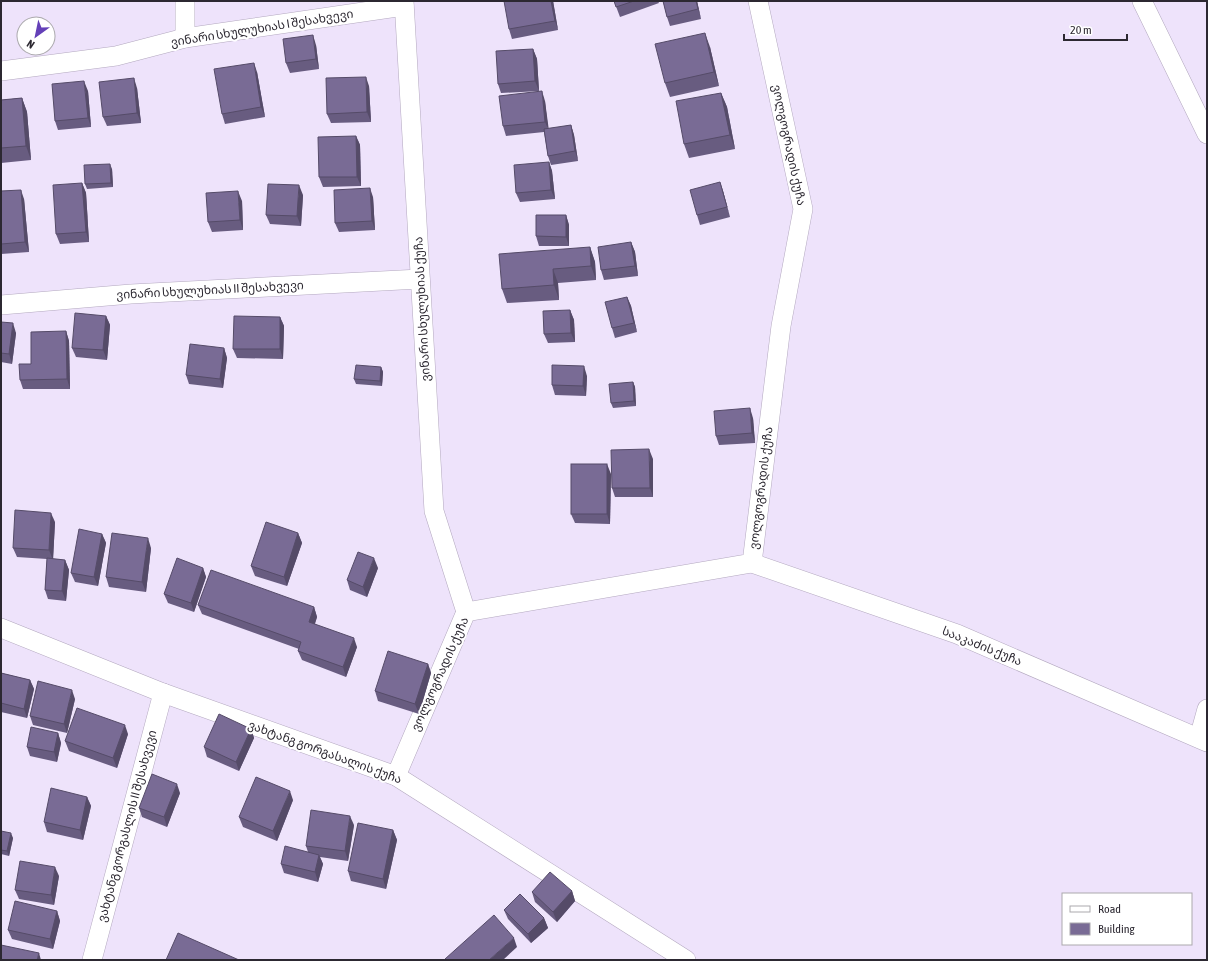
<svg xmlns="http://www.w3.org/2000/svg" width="1208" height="961" font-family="'Asap Condensed','Noto Sans Georgian',sans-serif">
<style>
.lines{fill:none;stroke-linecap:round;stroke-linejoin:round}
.minor-casing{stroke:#b3a8bf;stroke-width:20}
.minor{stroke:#fff;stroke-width:19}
.wall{fill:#685c80}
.shaded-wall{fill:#554b68}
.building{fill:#796b95;stroke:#554b68}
.labels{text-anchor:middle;stroke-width:4;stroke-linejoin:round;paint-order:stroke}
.street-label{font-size:12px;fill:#2c2831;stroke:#fff}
</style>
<rect width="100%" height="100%" fill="#eee3fb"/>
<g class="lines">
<g class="minor-casing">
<g id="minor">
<path d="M404,1L434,511L466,612"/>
<path d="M1142,1L1207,134"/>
<path d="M185,38V1"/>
<path d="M1,71L116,56L185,38L404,6"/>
<path d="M1,305L131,294L420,279"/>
<path d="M752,563L957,634L1207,742"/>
<path d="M1,628L163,693L396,776L686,960"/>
<path d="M1199,738L1207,709"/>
<path d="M396,776L466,612L752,563L781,326L803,209L758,1"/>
<path d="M92,960L163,693"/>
</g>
</g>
<use href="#minor" class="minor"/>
</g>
<g class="wall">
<path d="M553,1L558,30L512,39L509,29Z"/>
<path d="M614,1H658L659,3L620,17Z"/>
<path d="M663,1H697L701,19L670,26L667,17Z"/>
<path d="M316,45L319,69L290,73L286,63Z"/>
<path d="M710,47L719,86L670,97L665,83Z"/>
<path d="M533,49L537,59L539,91L501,93L498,84Z"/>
<path d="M257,72L265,117L225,124L222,114Z"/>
<path d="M369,86L371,122L331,123L327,114Z"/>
<path d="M137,88L141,123L107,126L103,117Z"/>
<path d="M88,91L91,127L58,130L55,121Z"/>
<path d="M721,93L727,107L735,149L689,158L684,144Z"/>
<path d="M22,98L27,112L31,160L1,163V100Z"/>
<path d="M545,101L548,129L571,125L574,135L578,161L551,165L548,156L544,132L506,136L503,126Z"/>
<path d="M356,136L360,145L361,186L323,187L319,177Z"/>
<path d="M549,162L552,171L555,199L520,202L516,193Z"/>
<path d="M112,169L113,187L87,189L85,184Z"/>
<path d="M720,182L723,191L730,217L700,225L697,215Z"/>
<path d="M82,183L86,193L89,242L60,244L56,234Z"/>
<path d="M1,191L24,199L29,252L1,254Z"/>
<path d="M303,195L301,226L270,224L266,215Z"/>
<path d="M373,197L375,230L339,232L335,223Z"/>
<path d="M242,201L243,230L212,232L208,222Z"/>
<path d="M566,215L569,225V246H539L536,236Z"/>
<path d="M631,242L635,252L638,276L604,280L601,270Z"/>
<path d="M590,247L595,262L596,280L558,283L559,300L507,303L502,289Z"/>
<path d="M627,297L631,306L637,332L615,338L612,328Z"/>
<path d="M570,310L574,320L575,342L548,343L544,334Z"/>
<path d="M106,316L110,325L107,360L76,357L72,348Z"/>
<path d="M280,317L284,326L283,359L237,358L233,349Z"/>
<path d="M1,322L16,333L12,364L1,362Z"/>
<path d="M66,331L69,341L70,389H23L20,380Z"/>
<path d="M224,348L227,358L223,388L189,384L186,375Z"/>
<path d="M381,367L383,372L382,386L356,384L354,379Z"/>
<path d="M587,376L586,396L555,395L552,385Z"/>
<path d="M633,382L635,387L636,406L613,408L611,403Z"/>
<path d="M753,418L755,443L719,445L716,436Z"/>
<path d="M653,459V497H615L612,488Z"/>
<path d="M611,474L610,524L575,523L571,514Z"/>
<path d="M55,522L53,559L65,560L69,570L66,601L48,599L45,590L47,559L17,557L13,548Z"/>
<path d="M298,533L302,543L287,586L255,576L251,566Z"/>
<path d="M102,534L106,543L98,586L75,582L71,573Z"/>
<path d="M151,548L146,592L109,587L106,577Z"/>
<path d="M203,568L206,577L194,612L168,603L164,594Z"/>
<path d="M378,568L367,597L350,590L347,580Z"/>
<path d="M198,605L314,607L317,617L315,624L357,647L346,677L302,660L298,651L299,649L202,614Z"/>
<path d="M428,664L431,673L419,714L378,701L375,691Z"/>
<path d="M1,673L30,680L34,689L27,718L1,712Z"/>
<path d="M75,699L67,733L33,725L30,716Z"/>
<path d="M251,729L254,738L239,771L207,757L204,747Z"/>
<path d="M58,733L61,743L57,762L30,756L27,747Z"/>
<path d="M128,734L117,768L69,751L65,741Z"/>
<path d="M180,793L167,827L142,817L139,808Z"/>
<path d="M87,797L91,806L83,840L47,832L44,822Z"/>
<path d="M293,800L277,841L243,827L239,817Z"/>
<path d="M354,825L348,861L320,857L323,864L318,882L284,873L281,864L308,852L306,846Z"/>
<path d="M393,830L397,840L386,889L351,881L348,871Z"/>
<path d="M1,831L13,838L9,856L1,854Z"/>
<path d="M59,876L54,905L19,899L15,890Z"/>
<path d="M572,891L575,901L557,922L535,902L532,892Z"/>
<path d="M504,910L544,918L548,928L531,943L508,919Z"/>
<path d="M57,911L60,921L53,949L12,939L8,930Z"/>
</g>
<g class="shaded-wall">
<path d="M551,1H553L558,30L555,21Z"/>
<path d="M696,1H697L701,19L698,9Z"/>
<path d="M705,33L710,47L719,86L714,72Z"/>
<path d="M313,35L316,45L319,69L316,59Z"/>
<path d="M533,49L537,59L539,91L535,81Z"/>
<path d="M254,63L257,72L265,117L261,107Z"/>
<path d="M366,77L369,86L371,122L367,112Z"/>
<path d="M134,78L137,88L141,123L137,113Z"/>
<path d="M84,81L88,91L91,127L88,118Z"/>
<path d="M542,91L545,101L549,131L545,122Z"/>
<path d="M721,93L727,107L735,149L730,135Z"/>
<path d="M22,98L27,112L31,160L26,146Z"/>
<path d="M571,125L574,135L578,161L575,151Z"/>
<path d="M356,136L360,145L361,186L357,177Z"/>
<path d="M549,162L552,171L555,199L551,190Z"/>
<path d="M110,164L112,169L113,187L111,183Z"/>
<path d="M720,182L723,191L730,217L727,207Z"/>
<path d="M82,183L86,193L89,242L86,232Z"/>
<path d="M299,185L303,195L301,226L297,216Z"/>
<path d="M370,188L373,197L375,230L372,221Z"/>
<path d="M21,190L24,199L29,252L25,242Z"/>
<path d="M238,191L242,201L243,230L240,220Z"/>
<path d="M566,215L569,225V246L566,237Z"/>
<path d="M631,242L635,252L638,276L635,266Z"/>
<path d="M590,247L595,262L596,280L591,266Z"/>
<path d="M553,269L558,283L559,300L554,285Z"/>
<path d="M627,297L631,306L637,332L634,323Z"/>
<path d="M570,310L574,320L575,342L571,333Z"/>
<path d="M106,316L110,325L107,360L103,350Z"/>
<path d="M280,317L284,326L283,359L280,349Z"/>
<path d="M13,323L16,333L12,364L9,354Z"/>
<path d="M66,331L69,341L70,389L67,379Z"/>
<path d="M224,348L227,358L223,388L220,379Z"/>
<path d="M584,366L587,376L586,396L583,386Z"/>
<path d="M381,367L383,372L382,386L380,381Z"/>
<path d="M633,382L635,387L636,406L634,401Z"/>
<path d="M750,408L753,418L755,443L752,433Z"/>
<path d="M649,449L653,459V497L650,488Z"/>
<path d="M607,464L611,474L610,524L607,514Z"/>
<path d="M51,513L55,522L53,560L49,550Z"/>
<path d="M298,533L302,543L287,586L284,577Z"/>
<path d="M102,534L106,543L98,586L94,577Z"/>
<path d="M148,538L151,548L146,592L142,582Z"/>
<path d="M374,558L378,568L367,597L363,587Z"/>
<path d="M65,560L69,570L66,601L62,591Z"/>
<path d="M203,568L206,577L194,612L191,603Z"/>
<path d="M314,607L317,617L312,631L309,622Z"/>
<path d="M354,638L357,647L346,677L343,667Z"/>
<path d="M428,664L431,673L419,714L415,704Z"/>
<path d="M30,680L34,689L27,718L24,709Z"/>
<path d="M72,690L75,699L67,733L64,724Z"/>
<path d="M125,725L128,734L117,768L113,758Z"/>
<path d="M251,729L254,738L239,771L236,762Z"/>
<path d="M58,733L61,743L57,762L54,752Z"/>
<path d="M177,784L180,793L167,827L164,817Z"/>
<path d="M290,791L293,800L277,841L273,831Z"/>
<path d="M87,797L91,806L83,840L80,830Z"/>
<path d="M350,816L354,825L348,861L345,851Z"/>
<path d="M393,830L397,840L386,889L383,879Z"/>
<path d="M11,833L13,838L9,856L7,851Z"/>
<path d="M319,855L323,864L318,882L315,872Z"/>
<path d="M55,867L59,876L54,905L51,895Z"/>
<path d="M572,891L575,901L557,922L553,912Z"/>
<path d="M57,911L60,921L53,949L50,939Z"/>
<path d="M544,918L548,928L531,943L528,934Z"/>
<path d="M514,938L517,947L503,960H489Z"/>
<path d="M39,953L41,960H37Z"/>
</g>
<g class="building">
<path d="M504,1H551L555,21L509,29Z"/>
<path d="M614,1H634L616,7Z"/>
<path d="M663,1H696L698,9L667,17Z"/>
<path d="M705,33L714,72L665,83L655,44Z"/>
<path d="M313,35L316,59L286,63L283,39Z"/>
<path d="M533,49L535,81L498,84L496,51Z"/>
<path d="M254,63L261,107L222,114L214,69Z"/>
<path d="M366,77L367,112L327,114L326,78Z"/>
<path d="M134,78L137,113L103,117L99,82Z"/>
<path d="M84,81L88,118L55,121L52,84Z"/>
<path d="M542,91L545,122L503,126L499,96Z"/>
<path d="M721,93L730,135L684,144L676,101Z"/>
<path d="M22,98L26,146L1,148V100Z"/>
<path d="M571,125L575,151L548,156L544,129Z"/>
<path d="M356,136L357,177H319L318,137Z"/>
<path d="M549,162L551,190L516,193L514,165Z"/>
<path d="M110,164L111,183L85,184L84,165Z"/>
<path d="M720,182L727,207L697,215L690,190Z"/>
<path d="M82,183L86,232L56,234L53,185Z"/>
<path d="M268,184L299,185L297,216L266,215Z"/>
<path d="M370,188L372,221L335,223L334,190Z"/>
<path d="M21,190L25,242L1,244V191Z"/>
<path d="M238,191L240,220L208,222L206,193Z"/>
<path d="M536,215H566V237L536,236Z"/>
<path d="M631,242L635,266L601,270L598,247Z"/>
<path d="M590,247L591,266L553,269L554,285L502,289L499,254Z"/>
<path d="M627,297L634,323L612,328L605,302Z"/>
<path d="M570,310L571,333L544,334L543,311Z"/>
<path d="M75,313L106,316L103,350L72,348Z"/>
<path d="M234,316L280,317V349H233Z"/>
<path d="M1,322L13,323L9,354L1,353Z"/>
<path d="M66,331L67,379L20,380L19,364H31V332Z"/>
<path d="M190,344L224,348L220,379L186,375Z"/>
<path d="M356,365L381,367L380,381L354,379Z"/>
<path d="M552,365L584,366L583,386L552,385Z"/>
<path d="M633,382L634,401L611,403L609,384Z"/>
<path d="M750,408L752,433L716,436L714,411Z"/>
<path d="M649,449L650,488H612L611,450Z"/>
<rect x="571" y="464" width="36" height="50"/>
<path d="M15,510L51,513L49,550L13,548Z"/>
<path d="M266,522L298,533L284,577L251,566Z"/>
<path d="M79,529L102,534L94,577L71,573Z"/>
<path d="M112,533L148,538L142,582L106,577Z"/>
<path d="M358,552L374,558L363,587L347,580Z"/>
<path d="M47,558L65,560L62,591L45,590Z"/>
<path d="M177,558L203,568L191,603L164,594Z"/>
<path d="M211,570L314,607L309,622L354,638L343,667L298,651L301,642L198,605Z"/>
<path d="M388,651L428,664L415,704L375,691Z"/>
<path d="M1,673L30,680L24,709L1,703Z"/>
<path d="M38,681L72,690L64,724L30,716Z"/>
<path d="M77,708L125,725L113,758L65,741Z"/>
<path d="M219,714L251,729L236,762L204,747Z"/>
<path d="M31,727L58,733L54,752L27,747Z"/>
<path d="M152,774L177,784L164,817L139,808Z"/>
<path d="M256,777L290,791L273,831L239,817Z"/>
<path d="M51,788L87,797L80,830L44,822Z"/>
<path d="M311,810L350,816L345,851L306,846Z"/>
<path d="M358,823L393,830L383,879L348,871Z"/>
<path d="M1,831L11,833L7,851L1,850Z"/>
<path d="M285,846L319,855L315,872L281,864Z"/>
<path d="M20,861L55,867L51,895L15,890Z"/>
<path d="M550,872L572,891L553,912L532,892Z"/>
<path d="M520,894L544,918L528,934L504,910Z"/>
<path d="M15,901L57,911L50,939L8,930Z"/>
<path d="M494,915L514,938L489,960H446L445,959Z"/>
<path d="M178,933L239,960H166Z"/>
<path d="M1,945L39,953L37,960H1Z"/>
</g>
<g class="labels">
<g class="street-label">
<text transform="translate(262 28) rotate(-9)" y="4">ვინარი სხულუხიას I შესახვევი</text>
<text transform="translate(789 145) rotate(78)" y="4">ვოლგოგრადის ქუჩა</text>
<text transform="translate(210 290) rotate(-3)" y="4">ვინარი სხულუხიას II შესახვევი</text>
<text transform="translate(422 309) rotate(-93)" y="4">ვინარი სხულუხიას ქუჩა</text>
<text transform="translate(761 488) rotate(-83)" y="4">ვოლგოგრადის ქუჩა</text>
<text transform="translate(982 646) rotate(22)" y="4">სააკაძის ქუჩა</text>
<text transform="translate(440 674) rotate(-66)" y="4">ვოლგოგრადის ქუჩა</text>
<text transform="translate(325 752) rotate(20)" y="4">ვახტანგ გორგასალის ქუჩა</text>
<text transform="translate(127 826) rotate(-75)" y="4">ვახტანგ გორგასლის II შესახვევი</text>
</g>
</g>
<rect width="1208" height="961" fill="none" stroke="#2c2831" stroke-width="4"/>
<rect x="1062" y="893" width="130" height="52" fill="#ffffff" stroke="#aba9ad"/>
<rect x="1070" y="906" width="20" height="6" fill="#ffffff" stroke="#aba9ad"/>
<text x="1098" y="913" font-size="12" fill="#2c2831">Road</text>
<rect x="1070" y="923" width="20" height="12" fill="#796b95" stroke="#aba9ad"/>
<text x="1098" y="933" font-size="12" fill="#2c2831">Building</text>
<g transform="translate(36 36) rotate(213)"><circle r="19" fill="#ffffff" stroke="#aba9ad"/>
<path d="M0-3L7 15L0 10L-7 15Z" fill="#6440b8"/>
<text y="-6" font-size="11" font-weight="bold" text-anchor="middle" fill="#2c2831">N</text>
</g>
<path d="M1064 34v6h63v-6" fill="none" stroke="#2c2831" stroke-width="2"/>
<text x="1070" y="34" font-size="12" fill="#2c2831" stroke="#ffffff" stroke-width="3" paint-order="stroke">20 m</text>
</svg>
